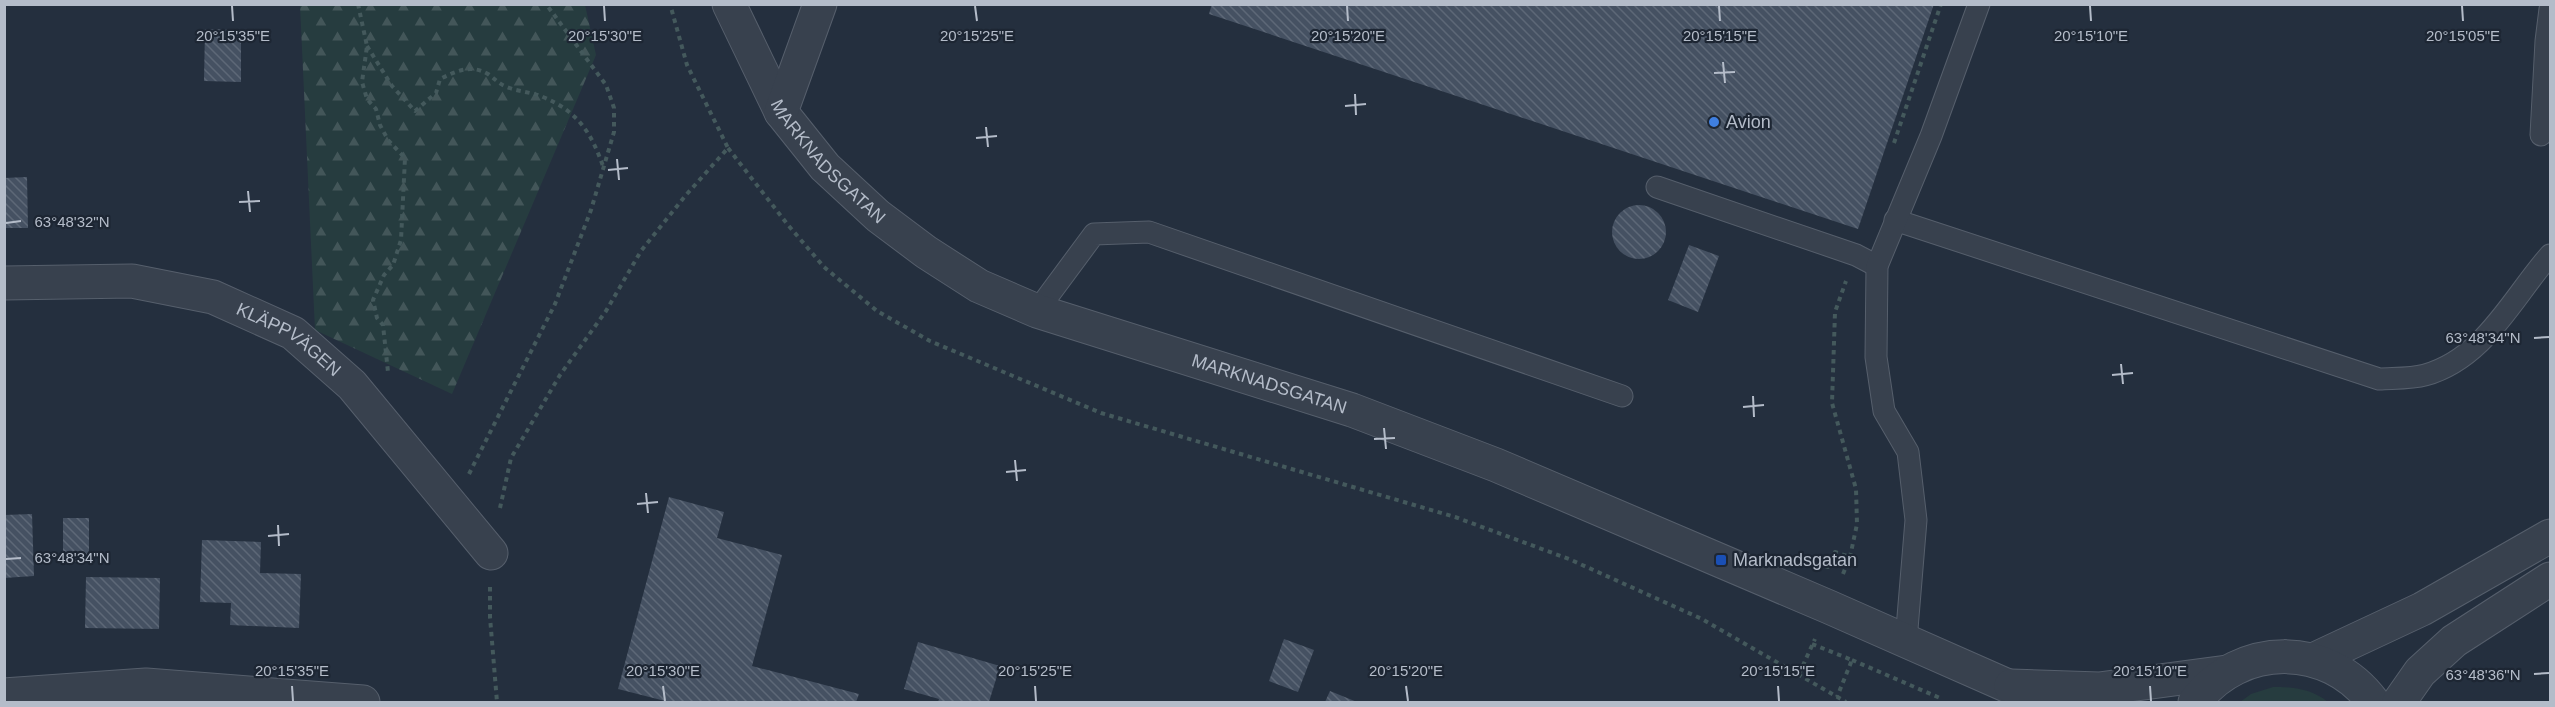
<svg xmlns="http://www.w3.org/2000/svg" width="2555" height="707" font-family="Arial,sans-serif">
<style>
.grass{fill:#263c3f}
.forest{fill:url(#forest-firs)}
.building{fill:url(#building-back-hatch)}
.lines{fill:none;stroke-linecap:round;stroke-linejoin:round}
.service-casing{stroke:#565f6c;stroke-width:23}
.minor-casing{stroke:#565f6c;stroke-width:35}
.path{stroke:#44595c;stroke-width:4;stroke-dasharray:4.5 4.5;stroke-linecap:butt}
.service{stroke:#38414e;stroke-width:21}
.minor{stroke:#38414e;stroke-width:33}
.ticks{fill:none;stroke:#b4bcc9;stroke-width:2}
.shop-dot{fill:#3f7fe0;stroke:#1d2633;stroke-width:2}
.transit-dot{fill:#1a4fb4;stroke:#1d2633;stroke-width:2}
.labels{text-anchor:middle;stroke-width:4.5;stroke-linejoin:round;paint-order:stroke}
.poi-label{font-size:18px;fill:#b4bcc9;stroke:#1d2633;text-anchor:start}
.street-label{font-size:18px;fill:#b4bcc9;stroke:#1d2633}
.ticks-label{font-size:15px;text-anchor:middle;fill:#b4bcc9;stroke:#1d2633;stroke-width:4.5;stroke-linejoin:round;paint-order:stroke}
</style>
<defs>
<pattern id="forest-firs" width="22" height="20" patternUnits="userSpaceOnUse" patternTransform="scale(1.5)"><rect width="22" height="20" fill="#263c3f"/><path d="M5 1l3.5 6h-7zM16 11l3.5 6h-7z" fill="#435659"/></pattern>
<pattern id="building-back-hatch" width="6" height="6" patternUnits="userSpaceOnUse" patternTransform="scale(1.5)"><rect width="6" height="6" fill="#455162"/><path d="M-1 5l2 2M0 0l6 6M5-1l2 2" fill="none" stroke="#5d6877"/></pattern>
</defs>
<rect width="100%" height="100%" fill="#242f3e"/>
<path class="grass" d="M2273,687C2294,687 2311,689 2328,702H2240L2251,694Z"/>
<path class="forest" d="M300,5H585L596,55L452,394L315,330Z"/>
<g class="building">
<path d="M1212,4H1934L1858,229L1209,14Z"/>
<path d="M205,29L241,30V82L204,81Z"/>
<path d="M27,177L28,228H4V178Z"/>
<circle cx="1639" cy="232" r="27"/>
<path d="M1689,245L1719,256L1698,312L1668,300Z"/>
<path d="M669,497L724,512L717,538L782,555L752,666L859,694L856,702H669L618,689Z"/>
<path d="M32,514L34,576L4,578V515Z"/>
<rect x="63" y="518" width="26" height="44"/>
<path d="M202,540L261,542L260,573L301,574L299,628L230,625L231,603L200,602Z"/>
<path d="M86,577L160,578L159,629L85,628Z"/>
<path d="M1284,639L1314,650L1298,692L1269,681Z"/>
<path d="M918,642L1000,666L989,702H938L939,699L904,689Z"/>
<path d="M1330,691L1357,702H1325Z"/>
</g>
<g class="lines">
<g class="service-casing">
<g id="service">
<path d="M2541,135L2546,41L2550,9"/>
<path d="M1657,187L1856,255L1877,266"/>
<path d="M1895,220L2379,379C2393,378 2411,379 2425,375C2485,358 2512,298 2550,255"/>
<path d="M1037,311L1094,234L1149,232L1622,396"/>
<path d="M1906,641L1916,520L1908,452L1884,411L1876,357L1877,266L1931,136L1979,4"/>
</g>
</g>
<g class="minor-casing">
<g id="minor">
<path id="s1" d="M729,4L781,112L825,167L878,216L926,252L979,286L1037,311L1352,410L1496,465L1829,607L2008,686L2037,702"/>
<path d="M781,112L820,4"/>
<path id="s2" d="M4,283L132,281L213,297L293,333L352,385L491,553"/>
<path d="M2313,660L2422,609L2550,536"/>
<path d="M2011,686L2099,689L2227,672"/>
<path d="M4,695L146,685L363,702"/>
<path d="M2195,702C2240,642 2328,641 2373,702"/>
<path d="M2399,702L2420,672L2454,641L2550,579"/>
</g>
</g>
<g class="path">
<path d="M358,4L367,46L362,82L367,99L376,109L380,125L388,140L405,158L401,240L393,265L384,275L373,300L377,318L383,325L388,372"/>
<path d="M367,46L392,86L415,111L436,93L440,79C456,71 471,64 488,74C495,79 499,84 507,87C519,92 532,92 543,97C579,112 592,134 604,169"/>
<path d="M1894,143L1941,4"/>
<path d="M728,148L788,225L824,267L877,311L930,341L1101,413L1455,517L1569,559L1702,619L1846,702"/>
<path d="M469,474L555,304L591,210L614,132V108L606,85L546,4"/>
<path d="M500,508L511,458L560,375L606,311L641,251L686,195L728,148L687,65L670,4"/>
<path d="M1825,566L1828,567L1835,552L1850,557"/>
<path d="M1843,574L1850,557L1857,524L1856,489L1832,403L1835,312L1846,281"/>
<path d="M490,587V617L497,702"/>
<path d="M1812,644L1852,660L1837,697"/>
<path d="M1852,660L1940,698"/>
<path d="M1799,674L1815,639"/>
</g>
<use href="#service" class="service"/>
<use href="#minor" class="minor"/>
</g>
<path class="ticks" d="M232,6L233,21M604,6L605,21M975,6L977,21M1347,6L1348,21M1719,6L1720,21M2090,6L2091,21M2462,6L2463,21M1723,62L1725,83M1714,73L1735,72M1355,94L1356,115M1345,106L1366,104M986,127L988,147M976,138L997,136M617,159L619,180M608,170L628,168M248,191L250,212M239,202L260,201M6,223L21,221M2534,338L2549,337M2121,364L2123,384M2112,375L2133,373M1753,396L1754,417M1743,407L1764,405M1384,428L1386,449M1374,439L1395,438M1015,460L1017,481M1006,472L1026,470M646,493L648,513M637,504L658,502M278,525L279,546M268,536L289,534M6,559L21,558M2534,674L2549,673M292,686L293,701M663,686L665,701M1035,686L1036,701M1406,686L1408,701M1778,686L1779,701M2150,686L2151,701"/>
<circle class="shop-dot" cx="1714" cy="122" r="6"/>
<rect class="transit-dot" x="1715" y="554" width="12" height="12" rx="3"/>
<g class="labels">
<g class="poi-label">
<text x="1726" y="128">Avion</text>
<text x="1733" y="566">Marknadsgatan</text>
</g>
<g class="street-label">
<text dy="6" stroke="none"><textPath href="#s1" startOffset="188">MARKNADSGATAN</textPath></text>
<text dy="6" stroke="none"><textPath href="#s2" startOffset="298">KLÄPPVÄGEN</textPath></text>
<text dy="6" stroke="none"><textPath href="#s1" startOffset="692">MARKNADSGATAN</textPath></text>
</g>
</g>
<g class="ticks-label">
<text x="233" y="41">20°15'35"E</text>
<text x="605" y="41">20°15'30"E</text>
<text x="977" y="41">20°15'25"E</text>
<text x="1348" y="41">20°15'20"E</text>
<text x="1720" y="41">20°15'15"E</text>
<text x="2091" y="41">20°15'10"E</text>
<text x="2463" y="41">20°15'05"E</text>
<text x="72" y="227">63°48'32"N</text>
<text x="2483" y="343">63°48'34"N</text>
<text x="72" y="563">63°48'34"N</text>
<text x="292" y="676">20°15'35"E</text>
<text x="663" y="676">20°15'30"E</text>
<text x="1035" y="676">20°15'25"E</text>
<text x="1406" y="676">20°15'20"E</text>
<text x="1778" y="676">20°15'15"E</text>
<text x="2150" y="676">20°15'10"E</text>
<text x="2483" y="680">63°48'36"N</text>
</g>
<rect width="2555" height="707" fill="none" stroke="#b4bcc9" stroke-width="12"/>
</svg>
